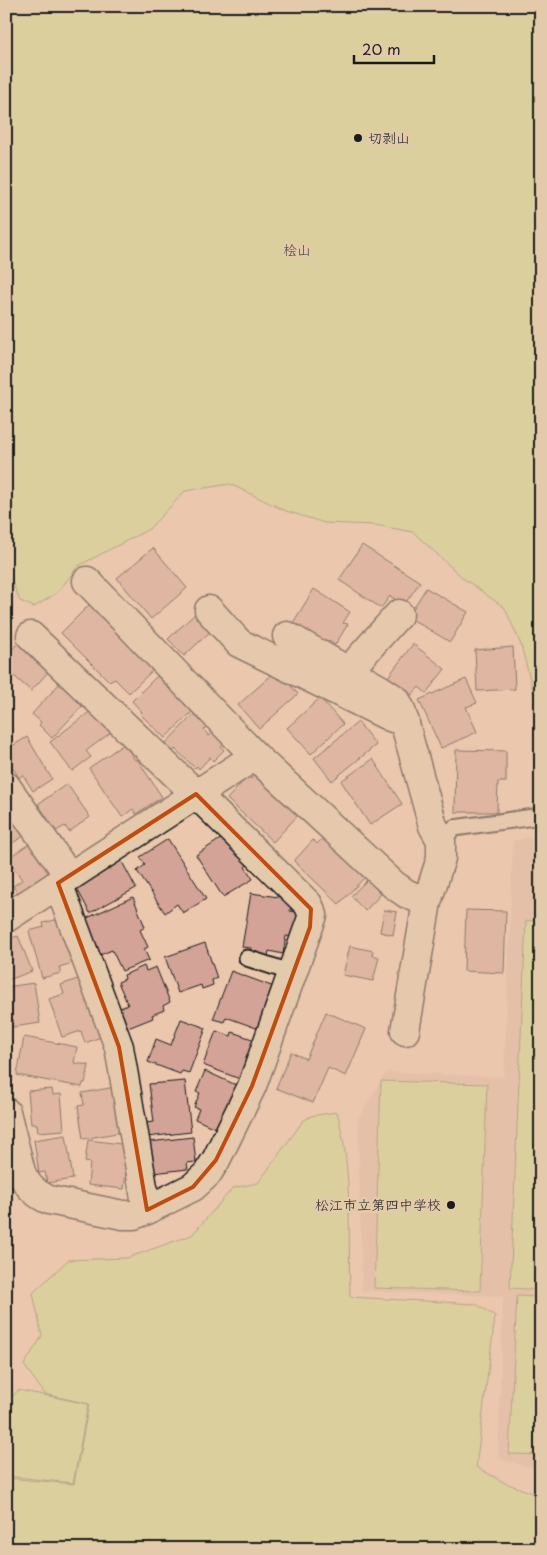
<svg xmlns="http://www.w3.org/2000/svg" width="547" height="1555" font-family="'Playpen Sans','Klee One',sans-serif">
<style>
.built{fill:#dfb9a3}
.green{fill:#cbd98d;stroke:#747a54}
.building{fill:#d2a396;stroke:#1c1c1c}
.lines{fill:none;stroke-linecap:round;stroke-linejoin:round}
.lane-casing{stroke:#1c1c1c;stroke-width:19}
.street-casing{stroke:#1c1c1c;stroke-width:31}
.lane{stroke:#e3caab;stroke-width:15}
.street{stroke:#e3caab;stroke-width:28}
.marked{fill:none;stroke:#bf4d0f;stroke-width:4;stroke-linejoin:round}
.poi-dot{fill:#1c1c1c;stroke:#e3caab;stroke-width:2}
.labels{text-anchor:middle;stroke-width:5;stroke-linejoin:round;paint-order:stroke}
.poi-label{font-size:14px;fill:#1c1c1c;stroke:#e3caab;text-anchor:start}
.park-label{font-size:14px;fill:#3f4233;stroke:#e3caab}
</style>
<rect width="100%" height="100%" fill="#eac7ad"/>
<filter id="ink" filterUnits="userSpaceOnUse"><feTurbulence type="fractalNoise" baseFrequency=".02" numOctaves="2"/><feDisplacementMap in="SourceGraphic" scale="10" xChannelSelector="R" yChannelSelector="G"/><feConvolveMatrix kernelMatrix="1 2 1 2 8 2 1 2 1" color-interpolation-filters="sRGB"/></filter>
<g filter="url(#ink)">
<path class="built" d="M541,835V1471L498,1458L503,1296L362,1291L358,1119L386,1072L504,1077L513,841Z"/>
<g class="green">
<path d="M6,6H541V721L521,645L505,608L463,578L413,532L375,525L325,523L286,511L230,484L185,491L149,529L78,566L57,593L34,607L20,601L13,584L6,579Z"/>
<path d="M541,920V1290L510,1288L526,921Z"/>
<path d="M381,1081L487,1084L480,1291L374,1288Z"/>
<path d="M337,1112C353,1167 348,1240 350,1297L476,1304L495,1316L476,1467L505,1483L541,1496V1549H6V1478L74,1484L89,1404L45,1394L24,1365L42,1336L33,1293L68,1260L127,1258L192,1235L233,1188L258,1183L303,1121L311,1116Z"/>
<path d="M517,1296L541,1297V1455L509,1454Z"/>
<path d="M18,1390L88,1404L73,1483L6,1476V1401H9Z"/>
</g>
<g class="building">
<path d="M362,545L420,582L404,605L390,596L381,608L339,580Z"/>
<path d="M153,548L187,588L151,619L117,578Z"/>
<path d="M426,588L468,612L450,642L408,617Z"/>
<path d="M314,589L350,612L343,623L348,624L335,645L329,641L325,647L291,626Z"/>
<path d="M92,602L156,667L129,693L114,678L110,682L61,633Z"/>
<path d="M198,611L214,628L184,656L168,639Z"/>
<path d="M18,643L49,671L31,691L6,669V656Z"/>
<path d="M413,644L445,669L426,693L419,687L412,695L388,677Z"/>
<path d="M513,647L515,689L477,691L475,650Z"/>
<path d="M277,670L298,694L259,729L238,705Z"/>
<path d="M157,676L171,691L174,688L187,701L184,704L192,712L165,738L140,714L142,712L132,701Z"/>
<path d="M466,679L477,703L466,707L477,732L441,748L419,700Z"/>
<path d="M61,682L85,703L52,738L39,725L41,722L32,714Z"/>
<path d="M320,698L343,724L311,754L287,728Z"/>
<path d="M92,710L110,733L86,751L91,757L72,771L50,742Z"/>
<path d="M197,711L210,724L204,730L209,736L216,730L227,740L221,747L224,750L213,761L210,757L199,769L197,766L195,768L175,749L170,754L162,747Z"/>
<path d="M358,722L376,745L332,781L314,758Z"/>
<path d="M27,737L52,779L33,791L23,775L19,778L6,756V750Z"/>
<path d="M124,744L135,760L137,759L162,797L136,814L133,809L122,817L89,768Z"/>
<path d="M456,750L506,751V782H498L497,812H455Z"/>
<path d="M373,759L402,804L370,825L341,781Z"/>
<path d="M256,774L300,813L273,842L227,799L248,776L251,779Z"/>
<path d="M67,784L90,817L69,832L65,826L56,831L38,804Z"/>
<path d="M6,802L27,834L6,847Z"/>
<path d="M225,836L238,855L240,854L247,865L245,867L253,879L223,897L196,855Z"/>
<path d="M323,838L365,877L339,904L294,861L313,840L317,844Z"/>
<path d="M168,839L206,899L183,913L177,904L165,913L137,871L145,865L140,857Z"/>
<path d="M32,842L57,879L23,902L13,886L22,880L8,858Z"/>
<path d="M120,858L136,888L90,913L75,885Z"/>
<path d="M367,880L381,894L365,911L351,896Z"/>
<path d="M6,886L19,902L6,912Z"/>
<path d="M251,893L292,899L290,911L299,912L295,937L286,936L283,954L269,951L268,956L250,953L251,948L242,947Z"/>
<path d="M133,897L145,927L140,930L148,947L144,949L149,960L122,971L112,950L100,955L85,919Z"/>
<path d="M384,910L397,912L393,935L380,932Z"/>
<path d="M466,910L506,911L504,973L464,971Z"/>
<path d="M59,919L73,963L59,967L61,973L42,978L29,931L44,927L43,923Z"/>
<path d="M18,936L32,971L6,981V940Z"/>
<path d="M205,943L217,978L212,980L213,985L202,989L201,985L178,993L165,957Z"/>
<path d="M350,946L373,951L372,955L379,957L373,981L343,975Z"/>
<path d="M144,966L146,971L156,967L170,1002L163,1006L164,1010L152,1015L153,1018L128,1028L120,1008L128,1005L118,982L125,979L124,975Z"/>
<path d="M231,971L274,987L259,1029L226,1017L224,1022L213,1019Z"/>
<path d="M86,976L106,1035L85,1043L81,1031L62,1037L49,999L64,994L61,985Z"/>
<path d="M34,983L40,1023L6,1028V987Z"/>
<path d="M326,1012L366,1029L346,1076L328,1068L313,1103L276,1088L291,1052L306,1059Z"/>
<path d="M181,1019L206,1028L189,1073L182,1071L180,1074L148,1062L156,1039L171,1045Z"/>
<path d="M216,1031L231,1036L232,1032L255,1040L240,1079L203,1065Z"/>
<path d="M24,1037L77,1047L74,1063L89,1065L85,1083H83L82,1087L17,1075Z"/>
<path d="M205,1071L236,1085L217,1129L195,1119L199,1109L194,1107L200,1093L196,1092Z"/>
<path d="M185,1081L191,1132L147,1137L145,1123L154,1122L149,1084Z"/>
<path d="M115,1087L122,1132L83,1139L78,1106L84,1105L82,1093Z"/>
<path d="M52,1089L53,1095L61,1094L64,1130L38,1132L37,1124H31L28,1091Z"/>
<path d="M66,1135L73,1179L47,1183L45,1172L39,1173L34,1140Z"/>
<path d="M193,1137L196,1162L187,1163L188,1169L153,1173L149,1142Z"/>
<path d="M88,1140L129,1145L124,1189L88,1185L90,1163L85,1162Z"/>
<path d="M9,1182L12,1214H8V1220H6V1183Z"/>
</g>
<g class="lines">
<g class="lane-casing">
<g id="lane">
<path d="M441,840L454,828L541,816"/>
<path d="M247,958L293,973"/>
</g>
</g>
<g class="street-casing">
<g id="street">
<path d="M87,581L255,756L394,885L407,894L427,902L441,858V840L433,826L401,710L396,700L381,690L287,636"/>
<path d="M209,610L239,643L390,717L405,722"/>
<path d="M31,636L196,794L308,904L313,915L252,1086L216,1160L207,1174L193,1187L147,1210L119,1047L58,883"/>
<path d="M348,671L399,614"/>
<path d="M6,786L69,876"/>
<path d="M6,918L255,756"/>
<path d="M405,1031L427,902"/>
<path d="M6,1112L21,1172C27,1186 35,1194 49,1200L123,1215H134L147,1210"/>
</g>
</g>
<use href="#lane" class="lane"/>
<use href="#street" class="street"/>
</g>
</g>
<path d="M0 0H547V1555H0ZM196,794L311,909L310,927L252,1086L216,1160L193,1187L147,1210L119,1047L58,883Z" fill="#eac7ad" fill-opacity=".55" fill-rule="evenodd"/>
<path class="marked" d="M196,794L311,909L310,927L252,1086L216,1160L193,1187L147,1210L119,1047L58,883Z"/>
<g class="poi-dot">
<circle cx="358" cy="138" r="5"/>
<circle cx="451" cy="1205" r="5"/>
</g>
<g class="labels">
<g class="poi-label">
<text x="368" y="143">切剥山</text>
<text x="441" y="1210" text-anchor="end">松江市立第四中学校</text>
</g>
<g class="park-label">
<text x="297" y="255">桧山</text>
</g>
</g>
<rect width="547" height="1555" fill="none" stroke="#e3caab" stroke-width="25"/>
<rect x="12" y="12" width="522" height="1530" fill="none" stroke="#1c1c1c" stroke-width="2" filter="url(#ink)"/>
<path d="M354 55v8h80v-8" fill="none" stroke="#1c1c1c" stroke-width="2.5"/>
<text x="362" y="55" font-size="15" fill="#1c1c1c" stroke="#e3caab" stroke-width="4" paint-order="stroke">20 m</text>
</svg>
